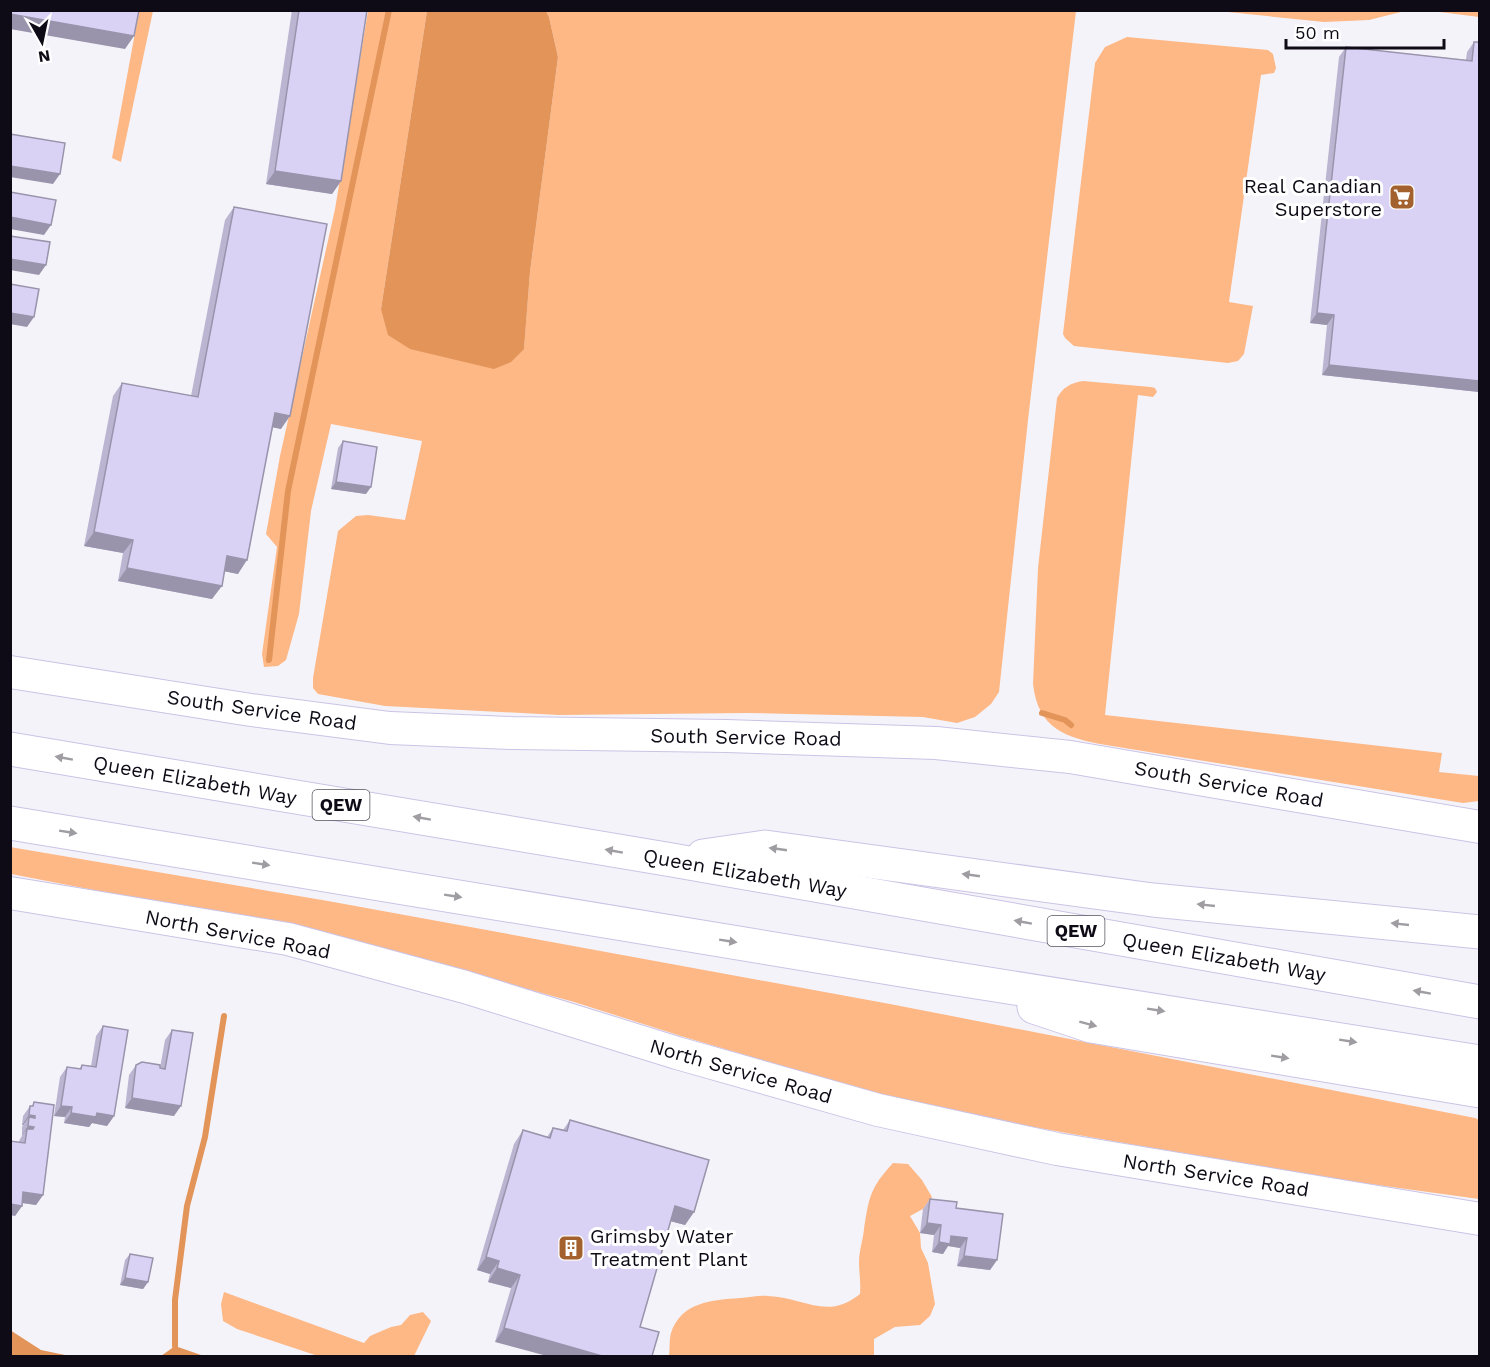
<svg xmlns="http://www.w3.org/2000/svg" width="1490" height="1367" font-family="'Work Sans',sans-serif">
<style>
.green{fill:#fdb886}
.water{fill:#e29459}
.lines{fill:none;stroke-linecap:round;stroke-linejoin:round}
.stream{stroke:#e29459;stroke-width:6}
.tertiary-casing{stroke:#cbc3e5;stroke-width:34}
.motorway-casing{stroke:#cbc3e5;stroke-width:35}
.tertiary{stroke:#fff;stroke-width:32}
.motorway{stroke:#fff;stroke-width:33}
.wall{fill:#bbb5d2}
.shaded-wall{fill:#9993ab}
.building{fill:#dad2f4;stroke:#9993ab;stroke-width:1.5}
.oneway{fill:#9f9da2}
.labels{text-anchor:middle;stroke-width:6;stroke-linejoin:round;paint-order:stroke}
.shield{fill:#fff;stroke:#56545c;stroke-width:1.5}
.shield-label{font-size:18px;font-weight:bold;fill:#0e0b16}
.poi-label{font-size:20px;fill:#0e0b16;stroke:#fff;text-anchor:end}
.street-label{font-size:20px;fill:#0e0b16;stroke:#fff}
</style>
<rect width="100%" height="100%" fill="#f5f3fa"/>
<g class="green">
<path d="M1479,10V17L1432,11H1405L1369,20L1324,22L1218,11Z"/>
<path d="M139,11H153L121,162L112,158Z"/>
<path d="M368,11H427L381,309L524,348L530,272L558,57L549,17L546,11H1076L1028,420L999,692L991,704L975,717L957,723L923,717L748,713L559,715L385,706L318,694L313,688V678L338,531L356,516L368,515L405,520L422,441L331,424L311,511L299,614L286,660L278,666L264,667L262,654L277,547L266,534L280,456L335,209Z"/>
<path d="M1127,37L1268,50L1273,54L1276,68L1274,73L1261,75L1229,302L1253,306L1244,354L1238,361L1228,363L1074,346L1065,338L1063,334L1095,63L1105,47Z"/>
<path d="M1083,381L1151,387L1155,388L1157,392L1153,397L1138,395L1105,715L1442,753L1439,772L1479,776V801L1463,803L1106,745C1066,738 1038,729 1033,684L1038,568L1057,398C1063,387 1071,383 1083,381Z"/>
<path d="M10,847L328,901L890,1004L1475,1118L1479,1120V1199L1348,1181L1129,1144L926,1108L684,1037L574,1002L347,939L11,874Z"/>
<path d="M893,1163L908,1164L922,1180L932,1197L923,1209L910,1216L920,1233L921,1248L928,1263L935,1304L930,1316L920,1325L895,1327L874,1339V1356H669C670,1349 669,1340 671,1333C681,1302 712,1300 740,1298C749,1298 758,1295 768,1296C804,1297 827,1321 860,1294C861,1283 859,1273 859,1262C859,1251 863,1240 864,1229C869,1197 870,1188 893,1163Z"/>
<path d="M224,1292L364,1343L370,1336L391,1327L401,1325L410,1315L423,1312L431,1321L414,1356H318L237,1329L223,1321L221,1304Z"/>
</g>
<g class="water">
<path d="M427,11H546L549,17L558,57L530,272L524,349L511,362L494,369L410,349L388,335L381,309Z"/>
<path d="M10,1330L41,1350L70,1356H11Z"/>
<path d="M175,1346L204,1356H161Z"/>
</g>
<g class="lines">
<g class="stream">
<path d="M269,660L288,491L389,10"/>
<path d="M1042,713L1065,720L1071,725"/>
<path d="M175,1346V1300L187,1206L205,1137L224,1016"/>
</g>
<g class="tertiary-casing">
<g id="tertiary">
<path d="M10,672L251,710L390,728L512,733L727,736L936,743L1070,757L1480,827"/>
<path d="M10,893L288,939L465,987L677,1053L878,1110L1057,1149L1480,1219"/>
</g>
</g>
<g class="motorway-casing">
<g id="motorway">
<path d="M10,749L672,860L1480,1002"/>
<path d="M10,823L932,975L1480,1062"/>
<path d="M703,856L765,847L1153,900L1480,932"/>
<path d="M1034,1007L1091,1026L1480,1091"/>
</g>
</g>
<use href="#tertiary" class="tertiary"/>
<use href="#motorway" class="motorway"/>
</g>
<g class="wall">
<path d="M292,10H367L341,181L332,194L266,184Z"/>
<path d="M1474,42L1479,392L1322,375L1327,325L1310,323L1339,57L1346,47L1466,60L1467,52Z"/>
<path d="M234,207L281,429L273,427L238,574L224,571L212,599L118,581L123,553L84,546L113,396L122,383L191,396L225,220Z"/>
<path d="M343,441L366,494L331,489L338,448Z"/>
<path d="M103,1026L114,1116L107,1126L92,1123L89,1127L64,1123L65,1117L54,1116L60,1077L67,1067L79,1069L82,1065L91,1066L96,1036Z"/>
<path d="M172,1030L174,1116L125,1108L129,1075L136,1065L160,1068L165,1040Z"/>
<path d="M34,1102L43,1195L36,1205L22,1203V1206L15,1216L19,1142L20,1139L22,1136V1127L23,1125H22L23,1116L30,1106H32Z"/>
<path d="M570,1120L694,1212L685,1225L671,1221L495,1342L511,1288L488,1282L490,1274L477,1270L514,1144L523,1130L547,1137L553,1128L563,1130Z"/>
<path d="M930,1199L956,1208L997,1260L990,1270L957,1266L960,1248L948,1246L943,1254L932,1252L934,1235L920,1233L923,1209Z"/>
<path d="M130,1254L148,1282L143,1289L120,1285L125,1260Z"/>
</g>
<g class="shaded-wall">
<path d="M10,14L134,36L125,49L10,29Z"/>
<path d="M10,166L60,174L53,184L10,177Z"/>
<path d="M275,171L341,181L332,194L266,184Z"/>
<path d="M10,217L51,225L44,235L10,229Z"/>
<path d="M10,259L46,265L39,275L10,270Z"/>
<path d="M10,313L34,317L27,327L10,324Z"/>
<path d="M1317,313L1334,315L1327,325L1310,323Z"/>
<path d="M1329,365L1479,381V392L1322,375Z"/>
<path d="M275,413L290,416L281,429L266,426Z"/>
<path d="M336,482L371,487L366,494L331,489Z"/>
<path d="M94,532L133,540L123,553L84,546Z"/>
<path d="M227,556L247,560L238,574L218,570Z"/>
<path d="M127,568L222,586L212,599L118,581Z"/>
<path d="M132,1098L181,1106L174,1116L125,1108Z"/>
<path d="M61,1106L72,1107L65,1117L54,1116Z"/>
<path d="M71,1113H97L114,1116L107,1126L92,1123L89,1127L64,1123Z"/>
<path d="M29,1115L35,1116L28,1126L29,1117L23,1125H22Z"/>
<path d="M28,1126L34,1127L27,1137V1129L21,1136Z"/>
<path d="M23,1192L43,1195L36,1205L16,1202Z"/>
<path d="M10,1204L22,1206L15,1216L10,1215Z"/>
<path d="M675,1206L694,1212L685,1225L666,1220Z"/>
<path d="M927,1223L941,1225L934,1235L920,1233Z"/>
<path d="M951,1236L967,1238L960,1248L948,1246L943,1254L932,1252L939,1242Z"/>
<path d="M964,1256L997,1260L990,1270L957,1266Z"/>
<path d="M486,1257L499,1261L490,1274L477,1270Z"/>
<path d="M497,1268L520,1275L511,1288L488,1282Z"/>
<path d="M125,1278L148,1282L143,1289L120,1285Z"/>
<path d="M504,1328L602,1356H547L495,1342Z"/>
</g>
<g class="building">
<path d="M10,10H139L134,36L10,14Z"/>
<path d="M299,10H367L341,181L275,171Z"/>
<path d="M1474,42H1479V381L1329,365L1334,315L1317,313L1346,47L1472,61Z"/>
<path d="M10,134L65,143L60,174L10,166Z"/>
<path d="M10,192L56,200L51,225L10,217Z"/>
<path d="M234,207L327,224L290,416L275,413L247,560L227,556L222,586L127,568L133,540L94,532L122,383L198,397Z"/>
<path d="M10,236L50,242L46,265L10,259Z"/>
<path d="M10,284L39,289L34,317L10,313Z"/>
<path d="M343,441L377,447L371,487L336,482Z"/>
<path d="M103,1026L128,1030L114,1116L97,1113L96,1117L71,1113L72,1107L61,1106L67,1067L81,1069L82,1065L96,1067Z"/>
<path d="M172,1030L193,1033L181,1106L132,1098L136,1065L142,1062L160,1065V1068L165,1069Z"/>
<path d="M34,1102L54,1105L43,1195L23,1192L22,1206L10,1204V1141L25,1143L27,1129H33L34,1127L28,1126L29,1117L35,1118V1116L29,1115L30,1106H33Z"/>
<path d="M570,1120L709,1160L694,1212L675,1206L640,1327L659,1332L652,1356H602L504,1328L520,1275L497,1268L499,1261L486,1257L523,1130L550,1138L553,1128L567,1131Z"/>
<path d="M930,1199L957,1202L956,1208L1003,1214L997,1260L964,1256L967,1238L951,1236L950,1244L939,1242L941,1225L927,1223Z"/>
<path d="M130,1254L153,1258L148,1282L125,1278Z"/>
</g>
<defs><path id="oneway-solid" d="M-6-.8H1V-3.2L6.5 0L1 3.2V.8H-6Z" transform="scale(1.5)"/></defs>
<g class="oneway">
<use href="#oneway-solid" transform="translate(64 758) rotate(-170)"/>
<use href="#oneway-solid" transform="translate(422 818) rotate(-170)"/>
<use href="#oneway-solid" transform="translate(68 832) rotate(9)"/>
<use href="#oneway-solid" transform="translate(778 849) rotate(-172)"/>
<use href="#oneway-solid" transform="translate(614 851) rotate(-170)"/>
<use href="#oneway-solid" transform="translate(261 864) rotate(9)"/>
<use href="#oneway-solid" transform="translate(971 875) rotate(-172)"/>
<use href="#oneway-solid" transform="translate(453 896) rotate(9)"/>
<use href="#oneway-solid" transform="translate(1206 905) rotate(-174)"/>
<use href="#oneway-solid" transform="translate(1023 922) rotate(-170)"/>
<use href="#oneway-solid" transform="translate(1400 924) rotate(-174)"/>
<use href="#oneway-solid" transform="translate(728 941) rotate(9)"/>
<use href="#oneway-solid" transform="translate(1422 992) rotate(-170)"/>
<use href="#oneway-solid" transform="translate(1156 1010) rotate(9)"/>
<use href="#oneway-solid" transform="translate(1088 1024) rotate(15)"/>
<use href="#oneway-solid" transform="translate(1348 1041) rotate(9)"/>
<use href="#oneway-solid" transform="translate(1280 1057) rotate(9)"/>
</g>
<defs>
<g id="supermarket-square" transform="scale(1.35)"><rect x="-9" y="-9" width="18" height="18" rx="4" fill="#a2612d" stroke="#fff"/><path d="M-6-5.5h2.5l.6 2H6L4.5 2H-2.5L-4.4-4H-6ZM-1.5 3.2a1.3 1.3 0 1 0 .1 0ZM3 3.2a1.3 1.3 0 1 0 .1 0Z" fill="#fff"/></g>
<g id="building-square" transform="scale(1.35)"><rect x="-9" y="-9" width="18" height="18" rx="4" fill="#a2612d" stroke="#fff"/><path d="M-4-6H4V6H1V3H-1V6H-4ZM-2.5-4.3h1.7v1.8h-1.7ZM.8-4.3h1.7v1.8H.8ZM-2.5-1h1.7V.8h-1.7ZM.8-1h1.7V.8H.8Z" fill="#fff"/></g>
</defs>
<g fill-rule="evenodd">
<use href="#supermarket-square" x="1402" y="197"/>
<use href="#building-square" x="571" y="1248"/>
</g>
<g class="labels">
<g class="shield">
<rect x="312.5" y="790" width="57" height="30" rx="4.5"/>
<rect x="1047.5" y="916" width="57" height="30" rx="4.5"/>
</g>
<g class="shield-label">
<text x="341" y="811">QEW</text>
<text x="1076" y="937">QEW</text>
</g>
<g class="poi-label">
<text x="1382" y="193">Real Canadian<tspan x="1382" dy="23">Superstore</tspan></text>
<text x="590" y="1243" text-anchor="start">Grimsby Water<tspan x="590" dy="23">Treatment Plant</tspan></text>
</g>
<g class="street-label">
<text transform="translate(262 710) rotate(8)" y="7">South Service Road</text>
<text transform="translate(746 737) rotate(1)" y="7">South Service Road</text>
<text transform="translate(195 780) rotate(10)" y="7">Queen Elizabeth Way</text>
<text transform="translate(1229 784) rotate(10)" y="7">South Service Road</text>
<text transform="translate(745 873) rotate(10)" y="7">Queen Elizabeth Way</text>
<text transform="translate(238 934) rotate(11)" y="7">North Service Road</text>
<text transform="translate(1224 957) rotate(10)" y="7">Queen Elizabeth Way</text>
<text transform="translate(741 1071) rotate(16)" y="7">North Service Road</text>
<text transform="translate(1216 1175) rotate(9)" y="7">North Service Road</text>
</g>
</g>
<rect width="1490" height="1367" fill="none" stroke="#0e0b16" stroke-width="24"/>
<g transform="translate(42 42) rotate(171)" stroke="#ffffff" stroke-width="4.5" paint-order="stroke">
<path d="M0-4.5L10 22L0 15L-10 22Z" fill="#0e0b16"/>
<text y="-9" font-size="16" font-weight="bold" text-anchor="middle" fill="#0e0b16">N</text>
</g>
<path d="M1286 39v9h158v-9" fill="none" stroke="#0e0b16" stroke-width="3"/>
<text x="1295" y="39" font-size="18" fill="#0e0b16" stroke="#ffffff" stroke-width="4.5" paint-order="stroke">50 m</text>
</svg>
